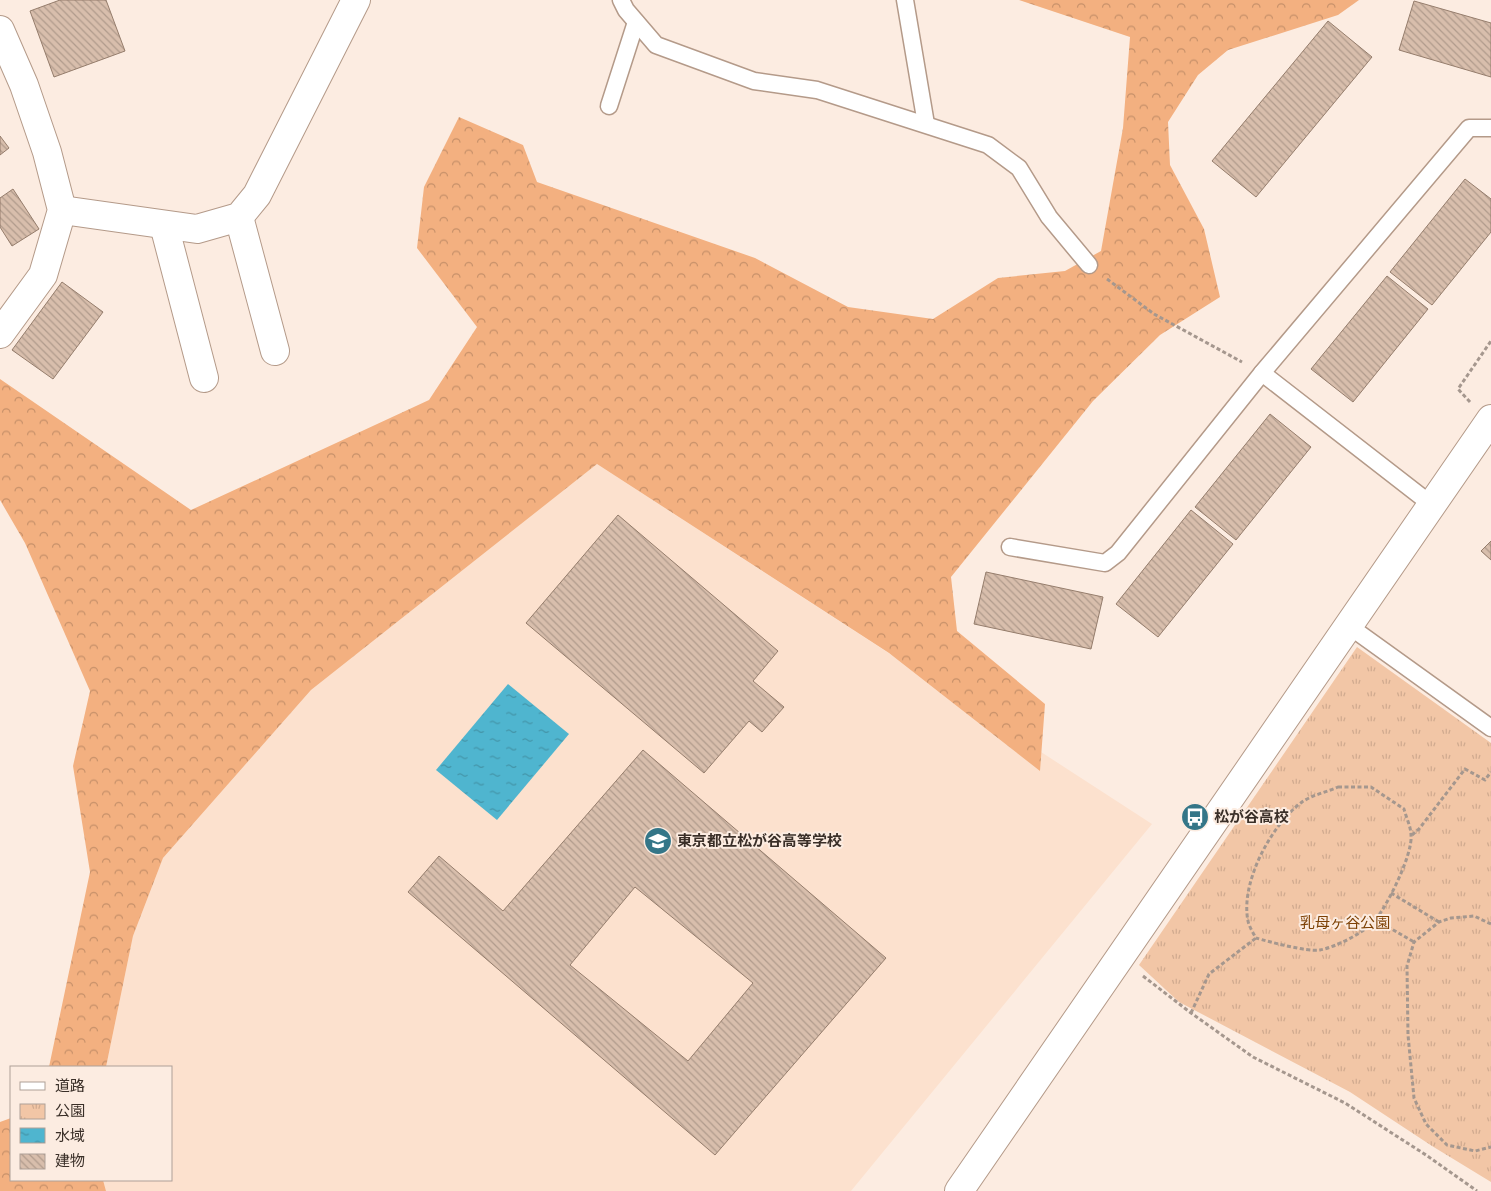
<svg xmlns="http://www.w3.org/2000/svg" width="1491" height="1191" font-family="Arial,'Noto Sans JP',sans-serif">
<style>
.built{fill:#fce1ce}
.forest{fill:url(#forest-crowns)}
.park{fill:url(#park-tufts)}
.water{fill:url(#water-ripples)}
.building{fill:url(#building-back-hatch);stroke:#957d6c;fill-rule:evenodd}
.lines{fill:none;stroke-linecap:round;stroke-linejoin:round}
.service-casing{stroke:#b49a89;stroke-width:19}
.minor-casing{stroke:#b49a89;stroke-width:30}
.tertiary-casing{stroke:#b49a89;stroke-width:30}
.path{stroke:#a5978e;stroke-width:3;stroke-dasharray:4 2.5;stroke-linecap:butt}
.service{stroke:#fff;stroke-width:16}
.minor{stroke:#fff;stroke-width:28}
.tertiary{stroke:#fff;stroke-width:28}
.labels{text-anchor:middle;stroke-width:4;stroke-linejoin:round;paint-order:stroke}
.poi-label{font-size:15px;font-weight:bold;fill:#3a2f28;stroke:#fcece1;text-anchor:start}
.park-label{font-size:15px;fill:#7e4206;stroke:#fcece1}
</style>
<defs>
<pattern id="forest-crowns" width="20" height="18" patternUnits="userSpaceOnUse" patternTransform="scale(1.25)"><rect width="20" height="18" fill="#f3b080"/><path d="M2 6a3 3 0 1 1 6 0M12 15a3 3 0 1 1 6 0" fill="none" stroke="#c69069"/></pattern>
<pattern id="park-tufts" width="24" height="20" patternUnits="userSpaceOnUse" patternTransform="scale(1.25)"><rect width="24" height="20" fill="#f2c6a6"/><path d="M3 7l-1-3M5 7V3M7 7l1-3M15 17l-1-3M17 17v-4M19 17l1-3" fill="none" stroke="#d0aa8f"/></pattern>
<pattern id="water-ripples" width="26" height="14" patternUnits="userSpaceOnUse" patternTransform="scale(1.25)"><rect width="26" height="14" fill="#4fb5cf"/><path d="M2 4q2-2 4 0t4 0M15 11q2-2 4 0t4 0" fill="none" stroke="#4394a8"/></pattern>
<pattern id="building-back-hatch" width="6" height="6" patternUnits="userSpaceOnUse" patternTransform="scale(1.25)"><rect width="6" height="6" fill="#d8beac"/><path d="M-1 5l2 2M0 0l6 6M5-1l2 2" fill="none" stroke="#b09b8c"/></pattern>
</defs>
<rect width="100%" height="100%" fill="#fcece1"/>
<path class="built" d="M597,464L1152,824L851,1191H106L103,1180H171V1067H106L133,936L163,858L311,690Z"/>
<g class="forest">
<path d="M1019,0H1359L1338,15L1228,50L1198,75L1168,122L1170,165L1204,229L1220,297L1160,335L1093,401L951,577L957,631L1045,704L1040,771L889,653L597,464L311,690L163,858L133,936L106,1067H49L90,872L73,766L90,691L25,543L0,500V379L191,510L429,400L477,327L417,248L424,187L459,117L523,145L537,182L755,258L848,307L933,319L998,278L1065,271L1101,251L1123,128L1130,37Z"/>
<path d="M11,1118V1180H103L106,1191H0V1122Z"/>
</g>
<path class="park" d="M1357,647L1491,743V1182L1432,1146L1350,1092L1179,1002L1139,965Z"/>
<path class="water" d="M508,684L569,734L497,820L436,770Z"/>
<g class="building">
<path d="M60,0H106L125,51L54,77L30,11Z"/>
<path d="M1414,1L1491,23V77L1399,50Z"/>
<path d="M1328,21L1372,57L1256,197L1212,161Z"/>
<path d="M0,136L9,148L0,155Z"/>
<path d="M1465,179L1491,199V232L1432,305L1390,272Z"/>
<path d="M13,189L39,229L12,246L0,227V198Z"/>
<path d="M1387,276L1428,309L1353,402L1311,369Z"/>
<path d="M62,282L103,312L53,379L12,350Z"/>
<path d="M1270,414L1311,447L1236,540L1195,507Z"/>
<path d="M1191,510L1233,544L1158,637L1116,604Z"/>
<path d="M618,515L778,651L753,681L784,707L762,732L749,721L704,773L526,623Z"/>
<path d="M1491,541V560L1481,551Z"/>
<path d="M986,572L1103,597L1091,649L974,624Z"/>
<path d="M643,750L886,958L715,1155L408,892L439,856L503,911ZM635,887L753,983L688,1061L570,965Z"/>
</g>
<g class="lines">
<g class="service-casing">
<g id="service">
<path d="M621,0L626,10L656,45L754,81L817,90L988,145L1019,168L1049,217L1089,265"/>
<path d="M905,0L926,124"/>
<path d="M609,106L636,22"/>
<path d="M1262,373L1432,505"/>
<path d="M1010,547L1105,563L1118,553L1262,373L1469,128H1491"/>
<path d="M1349,626L1491,728"/>
</g>
</g>
<g class="minor-casing">
<g id="minor">
<path d="M0,30L24,85L47,152L62,210L43,275L0,334"/>
<path d="M62,210L197,229L239,217L257,195L356,0"/>
<path d="M239,217L275,351"/>
<path d="M164,225L204,378"/>
</g>
</g>
<g class="tertiary-casing">
<path id="tertiary" d="M959,1191L1491,419"/>
</g>
<g class="path">
<path d="M1107,279L1154,314L1242,362"/>
<path d="M1470,402L1458,389L1491,341"/>
<path d="M1338,787H1371L1404,809C1406,817 1411,827 1411,835C1413,854 1388,904 1376,919C1366,932 1336,947 1320,950C1307,952 1270,942 1256,938C1253,933 1249,926 1248,921C1240,882 1272,824 1302,802C1312,795 1327,792 1338,787Z"/>
<path d="M1412,835L1419,829L1465,769L1485,780L1491,772"/>
<path d="M1391,893L1439,922"/>
<path d="M1376,920L1414,942"/>
<path d="M1491,924L1474,916L1451,918L1439,922L1414,942L1407,966L1408,1035L1414,1098L1426,1124L1447,1145L1475,1151L1491,1147"/>
<path d="M1143,976L1191,1013L1253,1057L1345,1103L1426,1155L1477,1191"/>
<path d="M1191,1013L1209,974L1256,938"/>
</g>
<use href="#service" class="service"/>
<use href="#minor" class="minor"/>
<use href="#tertiary" class="tertiary"/>
</g>
<defs>
<g id="bus-disc" transform="scale(1.4375)"><circle r="9.5" fill="#347688" stroke="#fcece1"/><path d="M-5-6H5V4H4V6H2V4H-2V6H-4V4H-5ZM-3.5-4V0h7V-4ZM-3.5 1.2v1.5H-2V1.2ZM2 1.2v1.5H3.5V1.2Z" fill="#fff"/></g>
<g id="school-disc" transform="scale(1.4375)"><circle r="9.5" fill="#347688" stroke="#fcece1"/><path d="M0-5L7-2L0 1L-7-2ZM-4 1L0 2.5L4 1V4Q0 6-4 4Z" fill="#fff"/></g>
</defs>
<g fill-rule="evenodd">
<use href="#bus-disc" x="1195" y="817"/>
<use href="#school-disc" x="658" y="841"/>
</g>
<g class="labels">
<g class="poi-label">
<text x="1214" y="822">松が谷高校</text>
<text x="677" y="846">東京都立松が谷高等学校</text>
</g>
<g class="park-label">
<text x="1345" y="928">乳母ヶ谷公園</text>
</g>
</g>
<rect x="10" y="1066" width="162" height="115" fill="#fcece1" stroke="#aea097"/>
<rect x="20" y="1082" width="25" height="8" fill="#ffffff" stroke="#aea097"/>
<text x="55" y="1091" font-size="15" fill="#3a2f28">道路</text>
<rect x="20" y="1104" width="25" height="15" fill="url(#park-tufts)" stroke="#aea097"/>
<text x="55" y="1116" font-size="15" fill="#3a2f28">公園</text>
<rect x="20" y="1128" width="25" height="15" fill="url(#water-ripples)" stroke="#aea097"/>
<text x="55" y="1141" font-size="15" fill="#3a2f28">水域</text>
<rect x="20" y="1154" width="25" height="15" fill="url(#building-back-hatch)" stroke="#aea097"/>
<text x="55" y="1166" font-size="15" fill="#3a2f28">建物</text>
</svg>
